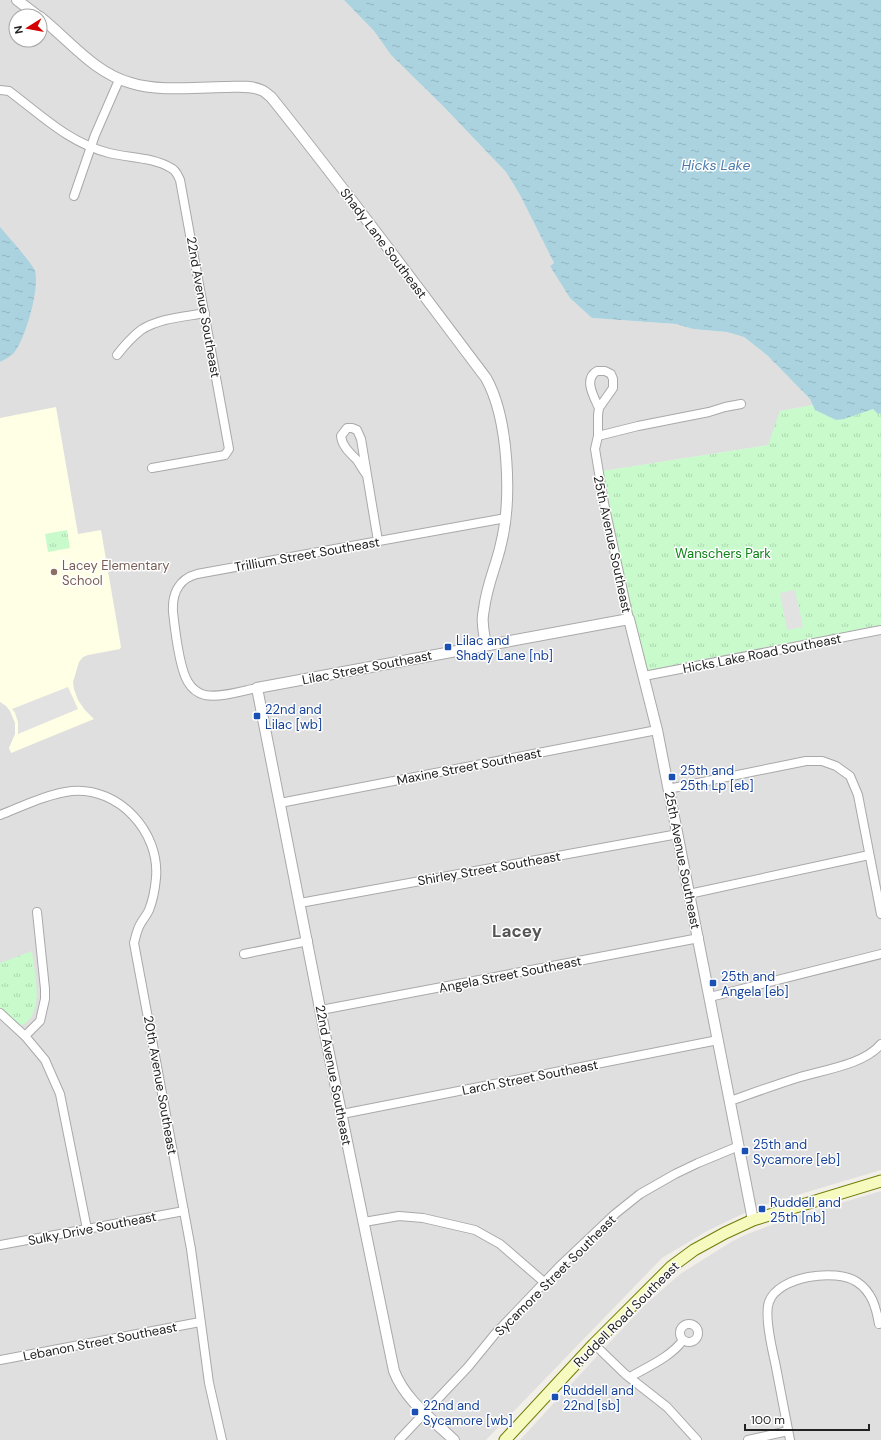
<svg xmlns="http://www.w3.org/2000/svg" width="881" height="1440" font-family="'DM Sans',sans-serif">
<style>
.residential{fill:#e0dfdf;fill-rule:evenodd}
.education{fill:#ffffe5}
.park{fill:url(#park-tufts)}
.parking{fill:#e2e2e2}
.water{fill:url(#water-ripples)}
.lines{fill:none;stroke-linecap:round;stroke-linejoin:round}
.minor-casing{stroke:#a9a9a9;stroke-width:10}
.tertiary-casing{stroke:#a9a9a9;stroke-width:12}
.secondary-casing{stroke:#707d05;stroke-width:13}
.minor{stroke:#fff;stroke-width:8}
.tertiary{stroke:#fff;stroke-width:10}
.secondary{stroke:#f7fabf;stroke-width:11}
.education-dot{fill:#8d6e63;stroke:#fff;stroke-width:1.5}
.transit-dot{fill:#1a4fb4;stroke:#fff;stroke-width:1.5}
.labels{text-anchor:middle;stroke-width:3;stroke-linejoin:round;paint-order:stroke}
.street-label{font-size:13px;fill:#222;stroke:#fff}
.park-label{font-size:13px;fill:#0c8416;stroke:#fff}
.education-label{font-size:13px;fill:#785e54;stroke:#fff;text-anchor:start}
.transit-label{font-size:13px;fill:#164399;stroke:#fff;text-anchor:start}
.water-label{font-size:14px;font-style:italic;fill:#4a7aab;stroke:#fff}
.district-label{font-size:17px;font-weight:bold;fill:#555;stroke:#fff}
</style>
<defs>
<pattern id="park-tufts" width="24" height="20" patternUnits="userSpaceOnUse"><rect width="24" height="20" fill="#c8facc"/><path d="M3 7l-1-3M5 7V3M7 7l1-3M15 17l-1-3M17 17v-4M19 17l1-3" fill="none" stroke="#acd6af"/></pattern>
<pattern id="water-ripples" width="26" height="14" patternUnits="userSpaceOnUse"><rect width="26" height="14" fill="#aad3df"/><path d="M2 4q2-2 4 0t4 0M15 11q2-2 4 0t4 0" fill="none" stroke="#92b5bf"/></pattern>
</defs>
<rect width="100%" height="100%" fill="#f2efe9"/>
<g class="residential">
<path d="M0,0H344L374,31L391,55L442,105L506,172L520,195L554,263L550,266L592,318L676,324L693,329L727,332L744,337L768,356L810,399L813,405L780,411L769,445L603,471L644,670L881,625V1170L757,1207L707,1231L662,1258L486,1440H0ZM16,16H40V40H16Z"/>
<path d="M881,1191V1440H520L609,1343L645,1305L680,1274L731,1242L745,1235L790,1218Z"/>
</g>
<path class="education" d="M56,407L78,534L101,530L121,647L120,649L88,655L83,657L79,662L73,682L74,689L78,700L85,710L94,719L11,753L9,748L15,734V723L10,711L6,706L0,702V418Z"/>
<g class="park">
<path d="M813,405L815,410L836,420L844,418L873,409L878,414L881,413V625L643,671L603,471L768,445L780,411Z"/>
<path d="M67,530L70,548L48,552L45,534Z"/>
<path d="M32,951C34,971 44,1006 27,1022C26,1024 21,1025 19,1026L0,1009V963Z"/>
</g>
<g class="parking">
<path d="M795,590L803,627L787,630L780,593Z"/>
<path d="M68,687L78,709L18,734V722L15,713L12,709Z"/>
</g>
<g class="water">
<path d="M344,0H881V413L878,414L873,409L844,419L836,420L815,410L810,399L768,356L744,337L727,332L693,329L676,324L592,318L570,298L550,266L554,263L520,195L506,172L442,105L391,55L374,31Z"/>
<path d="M0,227C6,234 33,264 35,271C40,288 25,341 13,354C9,357 4,360 0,362Z"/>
</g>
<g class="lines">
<g class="minor-casing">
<g id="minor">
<path d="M0,90L9,91C41,115 69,143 109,153C129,158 153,157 171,168C176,170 178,176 180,180L229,449L225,455L152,468"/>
<path d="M74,196L95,135L119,80"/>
<path d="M117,355C124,346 132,337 141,330C160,318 184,317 205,313"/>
<path d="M599,408C594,397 583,379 597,371H605L611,374L613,379V388L599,408L598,415V436L595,449L604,503L629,619"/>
<path d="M598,436L638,426L709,412L725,407L741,404"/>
<path d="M366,474C363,470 360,465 357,460C350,453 342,446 341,436L347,428H352L357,430L361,439L378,541"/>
<path d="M644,676L881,630"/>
<path d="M257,688C242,691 220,698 205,695C197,693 192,689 188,682C179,668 175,630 173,612C172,595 178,579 197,574L506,518"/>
<path d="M668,789L806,761H822L836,766L850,776L858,795L881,914"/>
<path d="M280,803L657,730"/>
<path d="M0,815C23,806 47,794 72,791C119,787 160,832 156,878C155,889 153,900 149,910C147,915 143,919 141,923C137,929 136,936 134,943L191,1249L209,1383L222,1440"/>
<path d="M689,894L869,855"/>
<path d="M300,903L678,834"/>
<path d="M244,954L308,941"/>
<path d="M710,997L881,954"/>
<path d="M321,1010L699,938"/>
<path d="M0,1013L25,1036L45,1060L60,1094L87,1229"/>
<path d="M25,1036L40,1021L45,999V989L37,912"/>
<path d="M730,1101C753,1093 775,1085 797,1078C822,1070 864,1065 881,1044"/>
<path d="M342,1114L718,1040"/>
<path d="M364,1222L399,1216L423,1218L475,1230L500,1244L544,1282"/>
<path d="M0,1245L184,1211"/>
<circle cx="689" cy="1333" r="9"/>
<path d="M594,1344L625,1374L667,1407L697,1440"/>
<path d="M0,1360L200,1322"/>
<path d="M630,1377C647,1367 671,1357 683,1340"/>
<path d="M399,1440L468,1367L495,1334L559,1267L615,1214L640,1194L675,1174L698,1163L739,1146"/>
<path d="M748,1440L788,1431"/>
<path d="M790,1440C785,1414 780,1388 775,1362C772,1349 764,1315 769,1302C778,1276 836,1268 857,1282C872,1292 876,1307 879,1324"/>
</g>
</g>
<g class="tertiary-casing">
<g id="tertiary">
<path d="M17,0L38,16"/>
<path d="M40,17C69,40 94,73 131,83C160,92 195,87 225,87C237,87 250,85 261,90C265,91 268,95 271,97C345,189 415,284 486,378C509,419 512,500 501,544C496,567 487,584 484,609C483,614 482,619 483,624C483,631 485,638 486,645"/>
<path d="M454,1440C432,1419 405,1400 394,1371L326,1039L257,688L629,619L657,730L753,1220"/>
</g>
</g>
<g class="secondary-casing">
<path id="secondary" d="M505,1440L594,1344L671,1267L694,1250L725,1233L753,1220L881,1181"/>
</g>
<use href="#minor" class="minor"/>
<use href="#tertiary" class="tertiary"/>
<use href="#secondary" class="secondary"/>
</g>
<circle class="education-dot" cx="54" cy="572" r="4"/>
<g class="transit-dot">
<rect x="444" y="643" width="8" height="8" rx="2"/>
<rect x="253" y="712" width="8" height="8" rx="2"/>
<rect x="668" y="773" width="8" height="8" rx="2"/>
<rect x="709" y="979" width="8" height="8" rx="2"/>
<rect x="741" y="1147" width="8" height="8" rx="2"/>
<rect x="758" y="1205" width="8" height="8" rx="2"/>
<rect x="551" y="1393" width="8" height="8" rx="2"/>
<rect x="411" y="1408" width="8" height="8" rx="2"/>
</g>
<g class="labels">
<g class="street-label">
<text transform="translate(384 243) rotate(53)" y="5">Shady Lane Southeast</text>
<text transform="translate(204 307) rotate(80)" y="5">22nd Avenue Southeast</text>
<text transform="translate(613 544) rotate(78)" y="5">25th Avenue Southeast</text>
<text transform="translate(307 554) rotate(-10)" y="5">Trillium Street Southeast</text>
<text transform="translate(762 653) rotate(-11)" y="5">Hicks Lake Road Southeast</text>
<text transform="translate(367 667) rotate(-11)" y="5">Lilac Street Southeast</text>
<text transform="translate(469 766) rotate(-11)" y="5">Maxine Street Southeast</text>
<text transform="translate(683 860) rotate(79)" y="5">25th Avenue Southeast</text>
<text transform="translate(489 868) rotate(-10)" y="5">Shirley Street Southeast</text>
<text transform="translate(510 974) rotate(-11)" y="5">Angela Street Southeast</text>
<text transform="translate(334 1075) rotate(79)" y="5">22nd Avenue Southeast</text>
<text transform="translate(530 1077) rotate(-11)" y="5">Larch Street Southeast</text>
<text transform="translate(161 1085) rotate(80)" y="5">20th Avenue Southeast</text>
<text transform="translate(92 1228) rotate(-11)" y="5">Sulky Drive Southeast</text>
<text transform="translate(555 1275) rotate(-45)" y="5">Sycamore Street Southeast</text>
<text transform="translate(626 1314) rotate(-45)" y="5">Ruddell Road Southeast</text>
<text transform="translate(100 1341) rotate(-11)" y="5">Lebanon Street Southeast</text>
</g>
<g class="park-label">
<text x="723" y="558">Wanschers Park</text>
</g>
<g class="education-label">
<text x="62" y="570">Lacey Elementary<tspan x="62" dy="15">School</tspan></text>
</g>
<g class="transit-label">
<text x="456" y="645">Lilac and<tspan x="456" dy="15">Shady Lane [nb]</tspan></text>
<text x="265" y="714">22nd and<tspan x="265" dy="15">Lilac [wb]</tspan></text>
<text x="680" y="775">25th and<tspan x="680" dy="15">25th Lp [eb]</tspan></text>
<text x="721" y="981">25th and<tspan x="721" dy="15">Angela [eb]</tspan></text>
<text x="753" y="1149">25th and<tspan x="753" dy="15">Sycamore [eb]</tspan></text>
<text x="770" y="1207">Ruddell and<tspan x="770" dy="15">25th [nb]</tspan></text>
<text x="563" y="1395">Ruddell and<tspan x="563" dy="15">22nd [sb]</tspan></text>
<text x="423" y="1410">22nd and<tspan x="423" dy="15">Sycamore [wb]</tspan></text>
</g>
<g class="water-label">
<text x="716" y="170">Hicks Lake</text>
</g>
<g class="district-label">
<text x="517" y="937">Lacey</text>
</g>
</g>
<g transform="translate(28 28) rotate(259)"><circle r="19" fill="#ffffff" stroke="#a7a7a7"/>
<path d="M0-3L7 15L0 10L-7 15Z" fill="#d40000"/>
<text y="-6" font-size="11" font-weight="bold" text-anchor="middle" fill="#222222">N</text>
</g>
<path d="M745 1424v6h124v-6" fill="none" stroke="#222222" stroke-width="2"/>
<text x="751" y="1424" font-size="12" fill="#222222" stroke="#ffffff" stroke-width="3" paint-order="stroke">100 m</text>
</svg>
